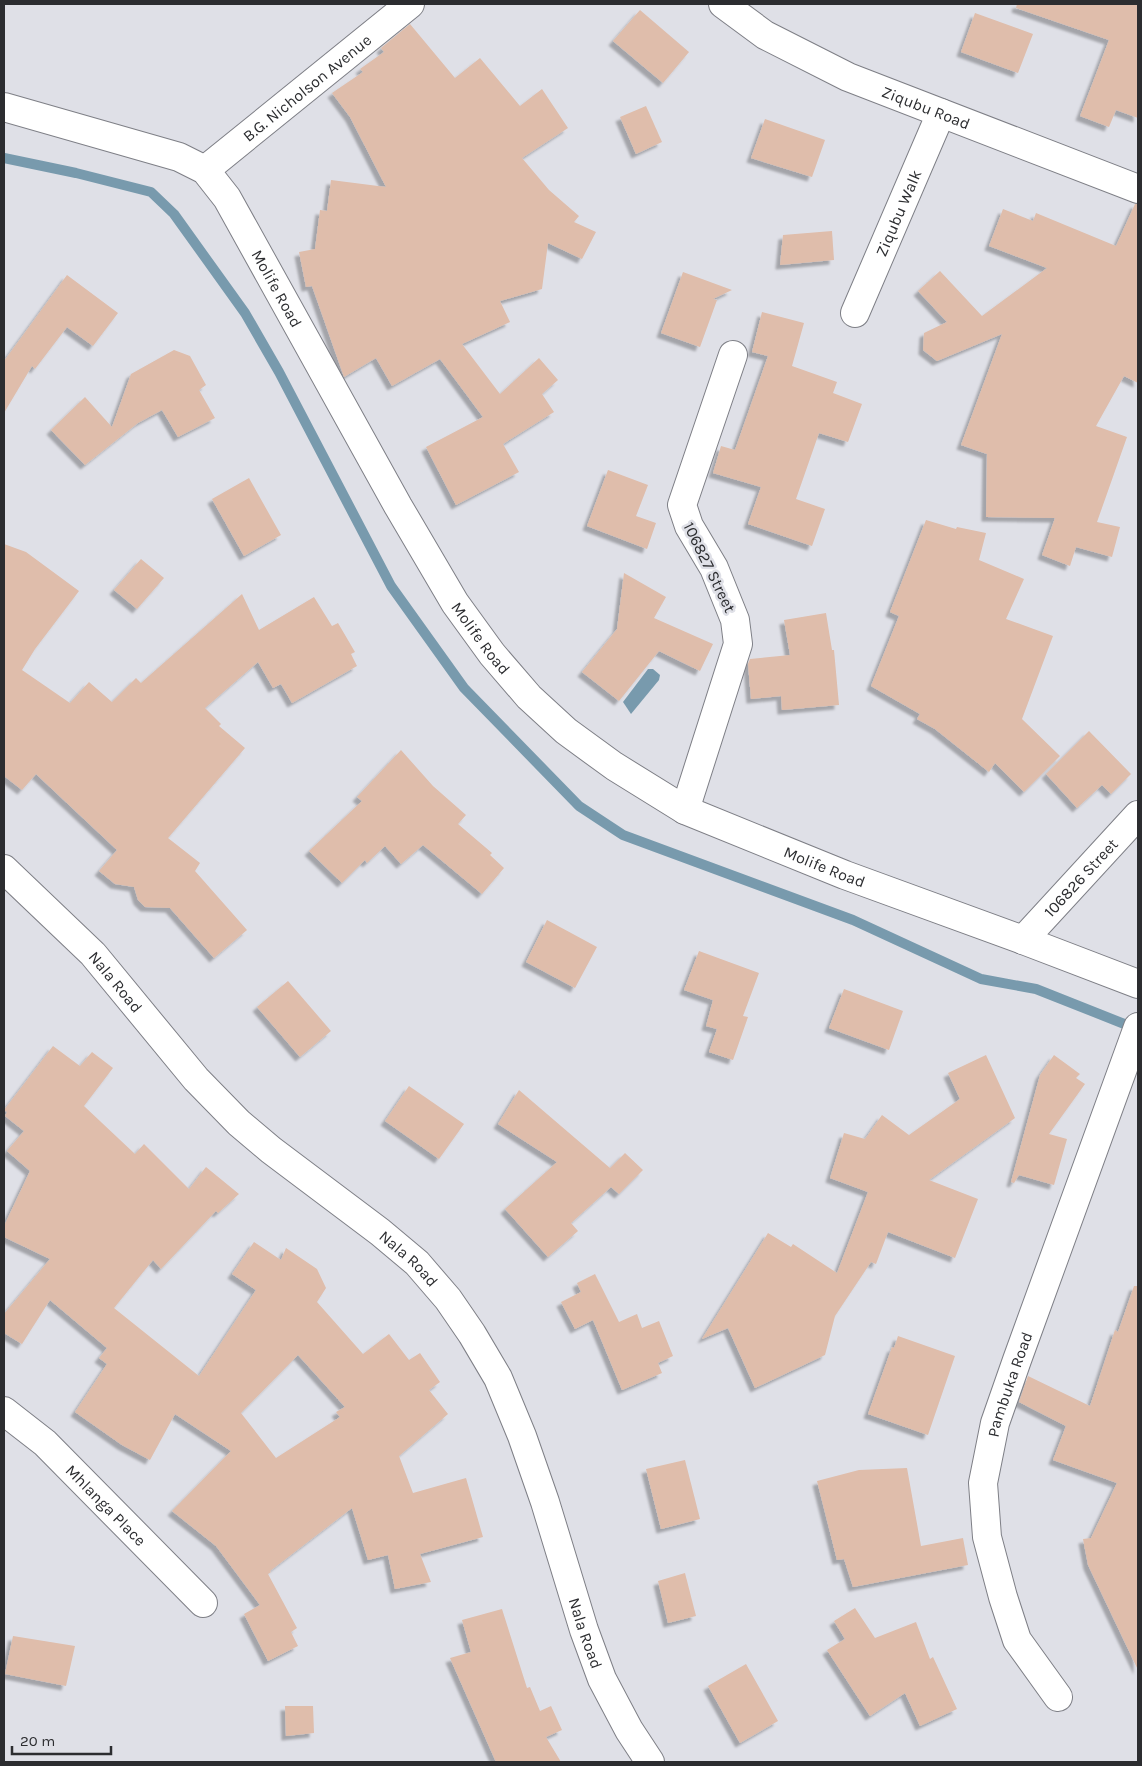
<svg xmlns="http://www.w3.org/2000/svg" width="1142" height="1766" font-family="Karla,sans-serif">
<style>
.water{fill:#789aad}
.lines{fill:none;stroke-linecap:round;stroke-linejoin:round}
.stream{stroke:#789aad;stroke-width:10}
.building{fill:#dfbdab;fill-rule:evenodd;filter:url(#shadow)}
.minor-casing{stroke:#7e7f86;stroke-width:30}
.minor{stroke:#fff;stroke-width:28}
.labels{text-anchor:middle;stroke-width:5;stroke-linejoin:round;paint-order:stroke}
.street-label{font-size:16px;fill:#2c2d30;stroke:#dfe0e7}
</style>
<defs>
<filter id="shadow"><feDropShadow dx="-4.5" dy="4.5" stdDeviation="1" flood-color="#0004"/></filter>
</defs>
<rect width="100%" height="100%" fill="#dfe0e7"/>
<path class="water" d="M648,669H653L660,675L659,680L631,714L623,702Z"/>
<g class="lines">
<path class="stream" d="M4,158L76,173L151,192L174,214L245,313L279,372L391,586L464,688L579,806L623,835L853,920L981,979L1036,989L1137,1029"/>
</g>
<g class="building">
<path d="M1017,4H1138V118L1116,110L1109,127L1080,116L1109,40L1016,8Z"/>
<path d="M640,10L689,52L663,83L613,41Z"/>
<path d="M975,13L1033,34L1018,73L961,52Z"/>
<path d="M410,24L455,78L480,58L520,106L542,89L568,128L522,158L549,190L579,216L574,222L596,232L582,259L548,243L542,289L500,301L510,322L462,344L500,394L539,358L558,380L542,394L554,412L503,444L519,472L456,505L426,447L483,417L440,359L392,386L376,358L344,377L312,286L306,287L299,252L315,249L320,210L327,211L331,180L386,187L350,117L332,93L363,72L360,69L384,52L381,48Z"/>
<path d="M646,106L662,142L636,154L620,117Z"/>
<path d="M765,119L825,140L812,177L751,158Z"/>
<path d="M1135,204H1138V383L1124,376L1096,426L1127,437L1097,522L1120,527L1112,557L1076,547L1070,566L1042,555L1055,518L986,517L987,454L961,445L1002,334L937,361L923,350L924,333L947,322L918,291L940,271L982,316L1047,268L989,246L1003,209L1033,221L1036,213L1116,246Z"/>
<path d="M832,231L834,260L780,265L783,235Z"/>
<path d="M683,272L732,290L713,299L717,300L700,347L661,333Z"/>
<path d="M67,275L118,313L93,346L67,327L35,369L32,366L4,413V361Z"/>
<path d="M762,312L804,323L792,366L837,382L833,393L862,404L848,442L819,433L796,499L825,509L812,546L748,524L761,487L713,473L721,446L735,450L768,356L752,352Z"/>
<path d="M174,350L190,356L206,385L199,390L215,418L178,437L162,410L138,423L85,465L51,430L85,397L112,427L131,374Z"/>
<path d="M608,470L648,485L636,516L656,523L647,549L587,526Z"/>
<path d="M249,478L281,535L244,556L212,499Z"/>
<path d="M926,520L956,529L957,527L986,533L979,560L1024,579L1006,619L1053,636L1022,719L1060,756L1024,792L995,763L989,772L935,729L917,719L920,714L871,686L899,616L890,612Z"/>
<path d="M4,544L26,552L79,591L35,649L22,670L70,703L89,682L112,702L136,678L141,683L242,594L259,630L314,597L332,626L338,623L355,652L351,654L357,666L292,703L281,684L273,688L258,662L205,708L221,724L219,726L245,748L168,838L200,863L195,871L247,930L214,958L170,908L145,907L138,900L134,887L115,884L99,871L117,850L36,774L22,790L4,776Z"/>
<path d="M141,559L164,578L137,609L114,590Z"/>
<path d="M624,573L666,597L654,618L713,644L700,671L659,651L619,701L582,672L617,629Z"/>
<path d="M826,613L832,650H834L839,705L782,710L781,696L751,699L748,664L750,659L790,655L784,620Z"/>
<path d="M1089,731L1131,774L1111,794L1102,785L1077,808L1046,774Z"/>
<path d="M401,750L433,786L466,815L458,824L492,853L490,855L504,868L482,894L423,845L401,864L385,846L367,863L365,860L342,883L309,851L362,801L357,797Z"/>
<path d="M547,920L597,947L575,988L526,962Z"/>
<path d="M699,951L759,973L743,1016L748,1017L733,1060L709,1052L717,1029L706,1026L713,1000L684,990Z"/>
<path d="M288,981L331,1031L300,1057L257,1007Z"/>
<path d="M844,989L903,1011L889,1050L829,1028Z"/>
<path d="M53,1046L80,1066L92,1052L113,1068L84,1106L135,1154L144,1144L189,1189L206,1167L239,1194L218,1213L216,1211L161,1269L153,1260L114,1308L199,1376L256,1290L232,1274L254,1242L281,1260L286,1248L317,1269L326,1288L317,1302L363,1354L389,1334L409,1360L420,1353L440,1382L429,1390L448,1414L399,1456L413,1493L466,1478L483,1537L420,1554L431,1582L395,1589L388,1555L368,1560L352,1508L270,1571L271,1572L268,1574L297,1628L291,1632L298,1646L268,1661L244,1614L260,1605L216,1546L172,1511L231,1451L175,1414L150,1460L122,1445L75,1412L107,1364L99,1358L107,1348L50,1300L22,1344L4,1333V1314L50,1259L4,1237V1226L30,1171L7,1151L24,1131L5,1116L7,1112L4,1110ZM298,1355L345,1407L336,1412L340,1417L276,1458L241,1413Z"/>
<path d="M986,1055L1015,1118L929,1180L978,1199L955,1258L888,1232L876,1264L871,1262L835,1316L825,1355L755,1388L728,1328L702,1339L768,1233L791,1247L793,1244L837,1273L868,1192L830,1178L844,1133L865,1139L882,1115L909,1135L960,1099L948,1073Z"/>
<path d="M1054,1055L1080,1074L1076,1078L1085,1084L1049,1134L1067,1139L1054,1185L1019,1175L1014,1183L1011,1182L1040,1075Z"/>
<path d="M409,1086L464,1124L439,1159L385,1121Z"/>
<path d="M519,1090L610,1168L625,1153L643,1170L619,1194L611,1187L571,1223L578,1231L548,1257L505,1209L557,1162L498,1124Z"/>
<path d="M595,1274L619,1322L637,1314L642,1328L659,1321L673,1356L658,1363L662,1373L622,1390L593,1320L575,1329L561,1302L581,1292L577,1283Z"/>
<path d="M1134,1286H1138V1670L1088,1565L1083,1539L1091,1538L1117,1483L1053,1460L1066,1426L1019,1402L1028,1376L1090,1406L1115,1330L1118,1332Z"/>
<path d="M898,1336L955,1356L928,1435L868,1414L892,1347L894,1348Z"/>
<path d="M685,1460L700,1519L661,1529L646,1469Z"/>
<path d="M907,1468L921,1546L963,1538L968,1565L853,1587L844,1559L837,1560L817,1481L859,1470Z"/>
<path d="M685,1573L696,1616L668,1623L658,1581Z"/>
<path d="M855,1608L875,1638L916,1622L930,1659L933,1657L957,1709L920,1726L905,1693L870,1716L827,1650L845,1639L834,1621Z"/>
<path d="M502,1609L527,1688L530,1687L540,1711L551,1706L562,1730L546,1737L561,1762H496L450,1658L471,1652L462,1620Z"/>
<path d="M13,1636L75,1646L66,1686L5,1674Z"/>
<path d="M746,1664L778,1721L740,1743L708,1686Z"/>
<path d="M285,1706H313L314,1733L286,1736Z"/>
</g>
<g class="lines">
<g class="minor-casing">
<g id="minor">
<path id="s1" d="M723,4L765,35L848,77L1138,189"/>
<path id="s2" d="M4,107L179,157L205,170L227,198L398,506L455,603L492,654L529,697L566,731L614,766L685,810L845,875L1023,940L1138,984"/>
<path id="s3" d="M205,170L410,4"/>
<path id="s4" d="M855,313L941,113"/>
<path d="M685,810L738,644L735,620L714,568L689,526L682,505L733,355"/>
<path id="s5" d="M4,869L93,954L196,1079L239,1123L271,1150L380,1232L417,1263L448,1299L472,1334L498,1378L522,1436L545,1502L584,1630L602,1679L629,1730L650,1762"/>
<path id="s6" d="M1023,940L1138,815"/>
<path id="s7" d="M4,1411L45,1443L203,1603"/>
<path id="s8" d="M1058,1697L1017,1640L1003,1597L987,1537L983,1483L995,1423L1017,1360L1138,1027"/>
</g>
</g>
<use href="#minor" class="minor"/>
</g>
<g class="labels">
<g class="street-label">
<text dy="6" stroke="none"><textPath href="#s3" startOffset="131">B.G. Nicholson Avenue</textPath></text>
<text dy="6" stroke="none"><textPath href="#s1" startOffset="229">Ziqubu Road</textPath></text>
<text dy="6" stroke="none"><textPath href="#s4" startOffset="109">Ziqubu Walk</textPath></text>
<text dy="6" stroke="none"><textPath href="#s2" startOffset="350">Molife Road</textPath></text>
<text transform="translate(710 567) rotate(64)" y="6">106827 Street</text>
<text dy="6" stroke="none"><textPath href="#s2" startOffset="755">Molife Road</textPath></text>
<text dy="6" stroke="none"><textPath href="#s2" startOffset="1175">Molife Road</textPath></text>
<text dy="6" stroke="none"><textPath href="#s6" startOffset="85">106826 Street</textPath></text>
<text dy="6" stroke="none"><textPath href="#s5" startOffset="159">Nala Road</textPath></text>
<text dy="6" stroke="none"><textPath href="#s5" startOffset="564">Nala Road</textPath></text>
<text dy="6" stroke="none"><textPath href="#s8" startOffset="334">Pambuka Road</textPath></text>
<text dy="6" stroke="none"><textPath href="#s7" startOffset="139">Mhlanga Place</textPath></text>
<text dy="6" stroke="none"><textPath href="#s5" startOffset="984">Nala Road</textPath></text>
</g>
</g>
<rect width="1142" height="1766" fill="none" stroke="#2c2d30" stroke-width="10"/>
<path d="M12 1746v8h99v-8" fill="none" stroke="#2c2d30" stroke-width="2.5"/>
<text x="20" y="1746" font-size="15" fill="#2c2d30" stroke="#dfe0e7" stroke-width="4" paint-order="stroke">20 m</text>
</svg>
